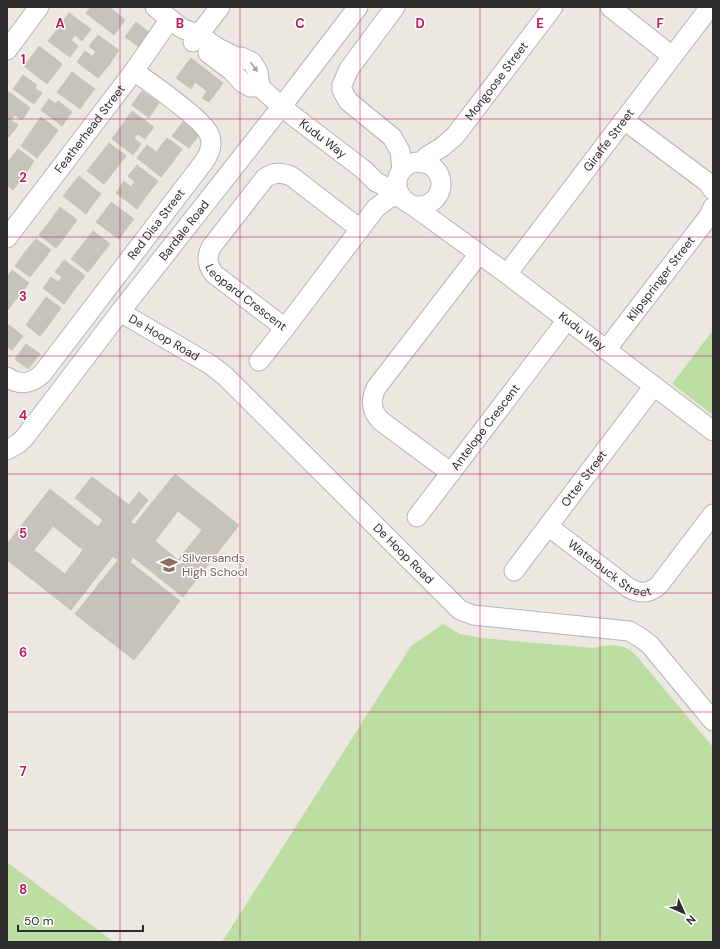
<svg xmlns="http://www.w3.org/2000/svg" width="720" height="949" font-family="'DM Sans',sans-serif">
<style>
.green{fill:#bcdea3}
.building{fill:#c6c2bc;stroke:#c9c3bb;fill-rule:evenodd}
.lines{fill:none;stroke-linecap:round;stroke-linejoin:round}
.minor-casing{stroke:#b2b4bc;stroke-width:21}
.minor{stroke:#fff;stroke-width:19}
.oneway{fill:#a0a0a0}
.grid{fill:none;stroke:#c2185b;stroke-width:1;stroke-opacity:0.55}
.labels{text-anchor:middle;stroke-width:3;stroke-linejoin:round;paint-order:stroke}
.street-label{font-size:12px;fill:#2d2d2d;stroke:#fff}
.education-label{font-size:12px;fill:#785e54;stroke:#fff;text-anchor:start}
.grid-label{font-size:13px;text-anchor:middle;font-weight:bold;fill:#c2185b;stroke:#fff;stroke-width:3;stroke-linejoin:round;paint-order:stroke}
</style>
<rect width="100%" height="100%" fill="#ede7e1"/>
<g class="green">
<path d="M713,330V415L672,384Z"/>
<path d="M443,624L460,634L481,638L593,648C607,644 622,643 634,653L713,747V942H222L411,646Z"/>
<path d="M7,862L114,942H7Z"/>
</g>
<g class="building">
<path d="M91,7H109L112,9L100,24L86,13Z"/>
<path d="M112,9L125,20L114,35L100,24Z"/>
<path d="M69,13L91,29L82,41L75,35L73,38L59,27Z"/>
<path d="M136,22L150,33L139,47L125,37Z"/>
<path d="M59,27L73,38L71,40L78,46L70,57L48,41Z"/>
<path d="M98,35L119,50L109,65L94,54L96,52L89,46Z"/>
<path d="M39,46L62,64L55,74L32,56Z"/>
<path d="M85,51L93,57L94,54L109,65L98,78L77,62Z"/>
<path d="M32,56L55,74L47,84L24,66Z"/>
<path d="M191,58L223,83L209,102L202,98L207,91L195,82L191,89L176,78Z"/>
<path d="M72,72L95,89L87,99L65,82Z"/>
<path d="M23,75L37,85L35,88L42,93L34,104L13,89Z"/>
<path d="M65,82L87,99L80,109L57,92Z"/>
<path d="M142,91L159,103L149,118L132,105Z"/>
<path d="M9,92L30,108L22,120L15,115L13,117L7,113V95Z"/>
<path d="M49,99L56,104L58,101L72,112L62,126L41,110Z"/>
<path d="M132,111L154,127L145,139L138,134L136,136L122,125Z"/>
<path d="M7,113L13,117L11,120L18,125L9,137L7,135Z"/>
<path d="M41,117L58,130L48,144L31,131Z"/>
<path d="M183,122L200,134L189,148L172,136Z"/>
<path d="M122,125L136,136L134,138L141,144L133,155L112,139Z"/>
<path d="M31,131L48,144L37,158L21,146Z"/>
<path d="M167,138L182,149L172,163L157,151Z"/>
<path d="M109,143L126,156L115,170L98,157Z"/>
<path d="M147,145L172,163L161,177L137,158Z"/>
<path d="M18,149L34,161L24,176L7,163Z"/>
<path d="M98,157L115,170L104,184L87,171Z"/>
<path d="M7,163L24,176L13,190L7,185Z"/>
<path d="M137,165L158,181L147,195L133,184L135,182L128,176Z"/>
<path d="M79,176L101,194L93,204L71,186Z"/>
<path d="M124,181L131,187L133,184L147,195L137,209L116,193Z"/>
<path d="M71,186L93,204L86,214L63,196Z"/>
<path d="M111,202L134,219L126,229L104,212Z"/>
<path d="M60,207L77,220L67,234L50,221Z"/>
<path d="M104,212L126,229L119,239L96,222Z"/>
<path d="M50,221L67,234L56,248L39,235Z"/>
<path d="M93,231L110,244L99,258L82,245Z"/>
<path d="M36,239L51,250L41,263L25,252Z"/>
<path d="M82,245L99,258L88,272L71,259Z"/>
<path d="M25,252L41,263L30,277L15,266Z"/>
<path d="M64,260L85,276L74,290L60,280L62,277L55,272Z"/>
<path d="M12,270L29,283L18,297L7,289V277Z"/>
<path d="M51,277L58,282L60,280L74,290L64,304L43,288Z"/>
<path d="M7,289L18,297L7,311Z"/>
<path d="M46,297L61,308L51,322L36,311Z"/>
<path d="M36,311L51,322L40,336L26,325Z"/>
<path d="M9,325L23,336L12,350L7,347V328Z"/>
<path d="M26,344L40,354L28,369L15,359Z"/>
<path d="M175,474L239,525L183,597L133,557L130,562L180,601L134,660L75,614L118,560L113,556L71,610L7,560V544L50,489L98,527L103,520L75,498L92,477L129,505L139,492L148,500L131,522L134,525ZM178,511L202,530L178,560L155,541ZM53,526L83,550L65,574L34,550Z"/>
</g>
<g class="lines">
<g class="minor-casing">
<g id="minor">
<path d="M155,7L180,27"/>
<path d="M395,7L349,69L342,85V90L348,101L392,137L400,151L402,170"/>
<path d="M610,7L672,56"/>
<path id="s1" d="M183,29L199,34L216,47L236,57H241L252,62L258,72L260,87L272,98L292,115L364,170L376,182L399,193"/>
<path d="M193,42L220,7"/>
<path d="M7,50L39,7"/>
<path d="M208,53L232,71L243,83L250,87H260"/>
<path d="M624,120L707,182L713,190"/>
<circle cx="419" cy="184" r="22"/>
<path id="s2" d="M422,163L426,157L442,147L455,136L553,7"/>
<path id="s3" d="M412,205L507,274L713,431"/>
<path id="s4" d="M360,229L291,176C281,172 274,172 265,178L212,246C206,256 207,265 214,274L285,328L376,208L389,198L401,196"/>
<path id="s5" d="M7,238L134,71L170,19"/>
<path id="s6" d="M507,274L710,7"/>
<path id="s7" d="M120,312L211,365L225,376L460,610L473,615L629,631L641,638L650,645L713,721"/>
<path id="s8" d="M606,350L709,216L713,207"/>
<path d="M259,361L285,328"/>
<path id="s9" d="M7,377C19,386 31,384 42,374L203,163C209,155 214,145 209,134C203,119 150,83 134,71"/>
<path id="s10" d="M7,450L19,443L25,437L120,312L282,106L358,7"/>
<path d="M451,473L381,421C371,411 370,401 376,388L479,254"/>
<path id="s11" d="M417,517L567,320"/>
<path id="s12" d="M548,526L629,588C640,594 649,594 659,585L713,514"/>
<path id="s13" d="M514,571L654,386"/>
</g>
</g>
<use href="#minor" class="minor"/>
</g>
<defs><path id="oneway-solid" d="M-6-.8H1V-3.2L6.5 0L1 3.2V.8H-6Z"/></defs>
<use class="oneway" href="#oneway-solid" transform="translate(254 67) rotate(55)"/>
<path class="grid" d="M120,7V942M240,7V942M360,7V942M480,7V942M600,7V942M7,119H713M7,237H713M7,356H713M7,474H713M7,593H713M7,712H713M7,830H713"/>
<defs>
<g id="school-bare" transform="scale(1.38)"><path d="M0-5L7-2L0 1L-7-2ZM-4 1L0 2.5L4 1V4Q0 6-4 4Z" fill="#8d6e63" stroke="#fff" stroke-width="2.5" paint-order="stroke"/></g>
</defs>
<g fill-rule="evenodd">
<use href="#school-bare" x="169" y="565"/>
</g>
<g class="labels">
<g class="street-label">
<text dy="4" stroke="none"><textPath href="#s2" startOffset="112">Mongoose Street</textPath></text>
<text dy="4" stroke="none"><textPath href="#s5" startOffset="137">Featherhead Street</textPath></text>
<text dy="4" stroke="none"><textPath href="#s1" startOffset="186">Kudu Way</textPath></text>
<text dy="4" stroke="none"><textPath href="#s6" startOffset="168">Giraffe Street</textPath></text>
<text dy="4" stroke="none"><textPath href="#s9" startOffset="227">Red Disa Street</textPath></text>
<text dy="4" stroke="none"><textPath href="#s10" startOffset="283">Bardale Road</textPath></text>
<text dy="4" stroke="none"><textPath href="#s8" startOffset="90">Klipspringer Street</textPath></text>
<text dy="4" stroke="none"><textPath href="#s4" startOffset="270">Leopard Crescent</textPath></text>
<text dy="4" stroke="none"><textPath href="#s3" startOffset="212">Kudu Way</textPath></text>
<text dy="4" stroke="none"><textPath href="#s7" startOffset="51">De Hoop Road</textPath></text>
<text dy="4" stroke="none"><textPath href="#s11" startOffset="113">Antelope Crescent</textPath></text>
<text dy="4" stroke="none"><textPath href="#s13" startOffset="116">Otter Street</textPath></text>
<text dy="4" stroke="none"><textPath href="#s7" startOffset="375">De Hoop Road</textPath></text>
<text dy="4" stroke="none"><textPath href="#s12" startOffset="76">Waterbuck Street</textPath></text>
</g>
<g class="education-label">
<text x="182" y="562">Silversands<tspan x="182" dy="14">High School</tspan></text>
</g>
</g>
<g class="grid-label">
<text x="60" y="28">A</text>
<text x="180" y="28">B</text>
<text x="300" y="28">C</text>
<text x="420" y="28">D</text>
<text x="540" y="28">E</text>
<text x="660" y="28">F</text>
<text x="23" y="64">1</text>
<text x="23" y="182">2</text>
<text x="23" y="301">3</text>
<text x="23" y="420">4</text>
<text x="23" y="538">5</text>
<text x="23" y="657">6</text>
<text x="23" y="776">7</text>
<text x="23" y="894">8</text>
</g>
<rect width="720" height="949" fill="none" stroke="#2d2d2d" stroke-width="16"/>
<g transform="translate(684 913) rotate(135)" stroke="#ffffff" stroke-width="3" paint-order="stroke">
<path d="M0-3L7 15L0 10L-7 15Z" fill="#2d2d2d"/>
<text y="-6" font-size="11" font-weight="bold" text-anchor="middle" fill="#2d2d2d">N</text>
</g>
<path d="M18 925v6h125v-6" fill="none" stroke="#2d2d2d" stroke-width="2"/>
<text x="24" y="925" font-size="12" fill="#2d2d2d" stroke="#ffffff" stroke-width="3" paint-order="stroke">50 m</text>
</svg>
